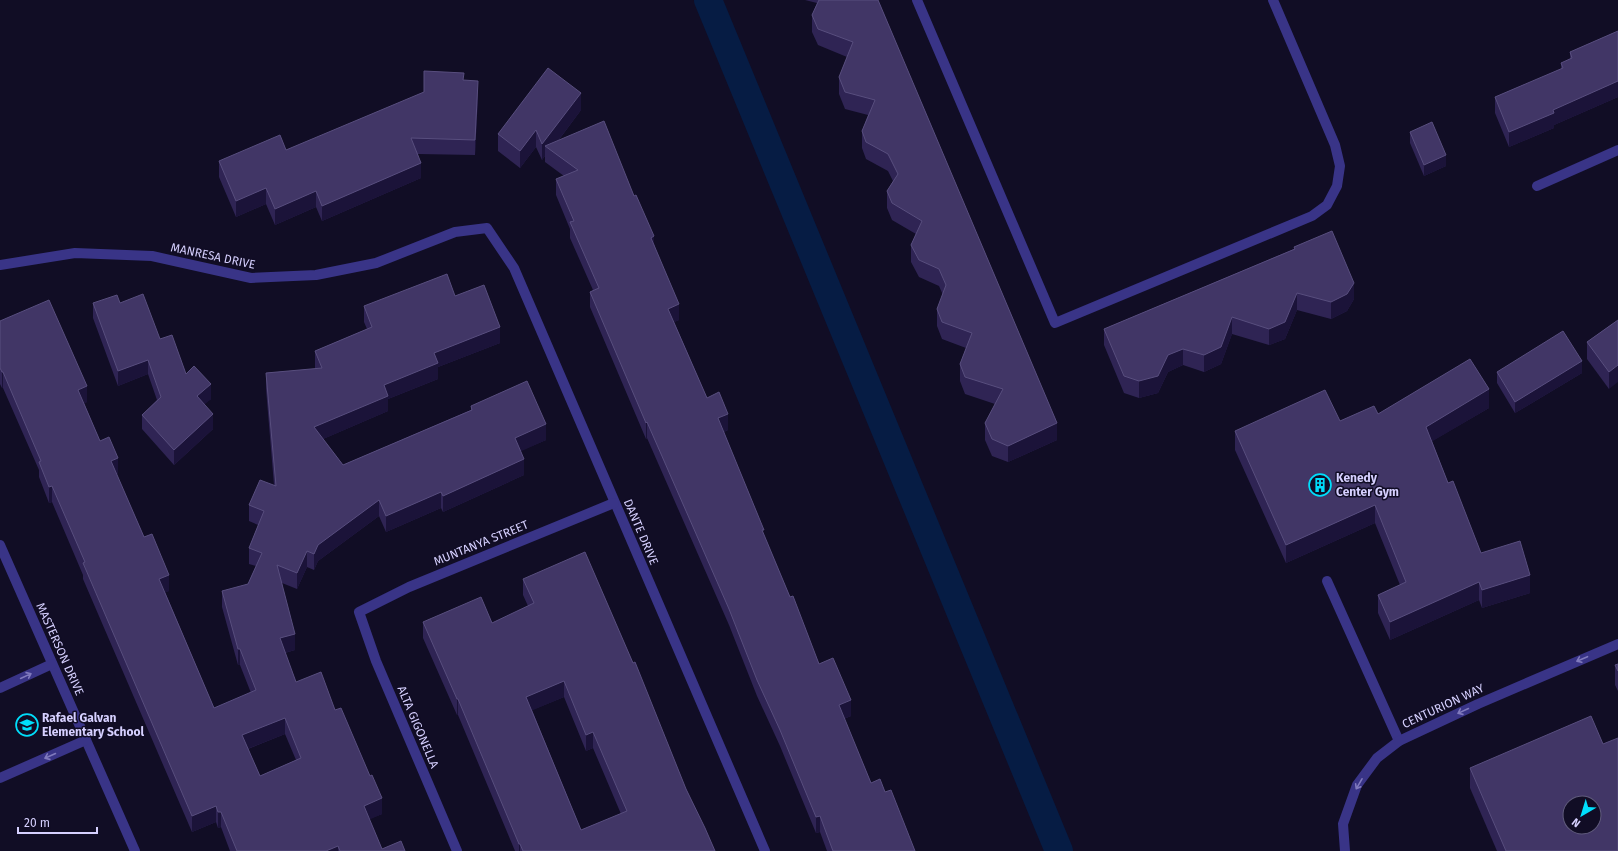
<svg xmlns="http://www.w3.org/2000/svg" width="1618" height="851" font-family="'Fira Sans',sans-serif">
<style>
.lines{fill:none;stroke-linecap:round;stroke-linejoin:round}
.canal{stroke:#061c44;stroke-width:28}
.minor{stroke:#393487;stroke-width:10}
.wall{fill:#2f2454;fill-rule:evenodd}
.shaded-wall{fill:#1b1339}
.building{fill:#413666;stroke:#584e7e;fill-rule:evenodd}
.oneway{stroke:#807abd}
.labels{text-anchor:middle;stroke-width:3;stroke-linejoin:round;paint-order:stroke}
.street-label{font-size:12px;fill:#d6d0ff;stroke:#110d25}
.poi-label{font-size:12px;font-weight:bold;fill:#d6d0ff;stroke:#110d25;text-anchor:start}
</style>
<rect width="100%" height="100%" fill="#110d25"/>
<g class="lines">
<path class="canal" d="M708,0L1059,851"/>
<g class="minor">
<path d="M917,0L1055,323L1312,216L1327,205L1337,186L1340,166L1335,145L1273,0"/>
<path d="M1537,186L1618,150"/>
<path d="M0,265L75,253L152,256L251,278L316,275L376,263L455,232L487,228L514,268L765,851"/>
<path d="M0,545L135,851"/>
<path d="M1327,581L1399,741"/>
<path d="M0,688L52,664"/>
<path d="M0,778L86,740"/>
<path d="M457,851L376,661L359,612L409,587L614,503"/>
<path d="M1345,851L1343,824L1357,785L1377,758L1399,741L1478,704L1618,644"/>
</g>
</g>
<g class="wall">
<path d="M805,0H878L1057,440L1008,462L992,456L985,440V423L995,404L965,394L960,381V364L966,348L942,339L937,326V309L943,295L939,286L919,277L911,262V245L916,234L892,220L887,208V191L893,181L888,171L866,159L862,148V131L868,115L845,109L839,94V77L847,57L818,45L812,32V15L817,3Z"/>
<path d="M1618,31V97L1554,125V128L1509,147L1495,113V97L1561,69V63L1570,59V52Z"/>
<path d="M464,80L478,96L475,155L418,154L421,178L322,221L316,207L275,225L266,204L236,217L219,177V161L286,150Z"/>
<path d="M581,110L558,141L634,196L654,244L679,320L674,322L707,398L728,430L724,432L764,536L790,597L819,664L851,716L844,719L871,783L885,792L915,851H827L820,832L816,833L780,746L757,696L729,625L647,438L646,439L590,307V292L593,290L570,238V229L556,195V179L564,176L545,162V156L542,160L536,147L520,168L498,151V134Z"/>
<path d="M1410,132L1446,166L1424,176L1410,143Z"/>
<path d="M1294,247L1354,299L1347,311L1331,319L1297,310L1285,339L1269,345L1232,334L1221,364L1204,372L1183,365L1168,372L1158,393L1139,398L1124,393L1104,345V329L1294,249Z"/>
<path d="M455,296L500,343L438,367V379L388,399V411L323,439L343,465L471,410V406L546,440L520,451L524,475L443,512L441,508L386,532L379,516L318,561L314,570L307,567L297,589L282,583L295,650L285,653L296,682L335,710L382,814L369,819L382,849L405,851H230L221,827L218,828L216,822L192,832L83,579V575L52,502L49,503L39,477V470L3,388H2L0,384V321L87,402L84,403L100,441L118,474H116L144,537L169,591L165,592L214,708L251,693L240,665H238L222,607V591L248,584L256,566L249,564V548L258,525L249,521V505L274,485L266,389V373L315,369V351L367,329L364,322V306ZM285,734L296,760L260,776L248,749Z"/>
<path d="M93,303H120L160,339L186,374L211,399L204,404L213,429L174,465L142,429V415L157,400L148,374L118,386L93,318Z"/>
<path d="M1618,320L1609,389L1587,359V342Z"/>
<path d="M1497,372L1582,373L1515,413L1497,383Z"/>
<path d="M1489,408L1432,441L1448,483L1481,553L1530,593L1482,608L1479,600L1390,640L1378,613V595L1400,585L1375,523L1286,563L1235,450V431L1340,421L1378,414Z"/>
<path d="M523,579L686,789L715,851H515L458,715H457L423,638V622L492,623L528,606L523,595ZM564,697L586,751L593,748L621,814L581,830L532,710Z"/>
<path d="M1618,664V691L1615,685V665Z"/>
<path d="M1470,768L1618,851H1497L1470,788Z"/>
</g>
<g class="shaded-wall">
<path d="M478,81V96L475,155V140Z"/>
<path d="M1618,81V97L1554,125V128L1509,147V132L1553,110Z"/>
<path d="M581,93V110L551,150L545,146V156L542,160V144Z"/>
<path d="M536,130V147L520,168V151Z"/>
<path d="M1446,155V166L1424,176V165Z"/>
<path d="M421,163V178L322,221V206Z"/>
<path d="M266,188V204L236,217V201Z"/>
<path d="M316,191V207L275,225V209Z"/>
<path d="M654,236V252L651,238Z"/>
<path d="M1354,283V299L1347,311L1331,319V302Z"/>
<path d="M1297,293V310L1285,339L1269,345V329Z"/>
<path d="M679,304V320L668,325V309Z"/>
<path d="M1232,317V334L1221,364L1204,372V355Z"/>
<path d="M500,327V343L438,367V379L388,399V411L314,443V427L384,385L434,353Z"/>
<path d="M1183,349V365L1168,372L1158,393L1139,398V381L1168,355Z"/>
<path d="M148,360V374L118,386V371Z"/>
<path d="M1582,361V373L1515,413V402Z"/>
<path d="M1618,365V382L1609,389V372Z"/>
<rect x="2" y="372" width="1" height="16"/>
<path d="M211,384V399L197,411V396Z"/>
<path d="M87,386V402L78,406V390Z"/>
<path d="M1489,389V408L1426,445V427Z"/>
<path d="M213,414V429L174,465V450Z"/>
<path d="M728,414V430L718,434V418Z"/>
<path d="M647,422V438L646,439V423Z"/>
<path d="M1057,423V440L1008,462V446Z"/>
<path d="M546,424V440L515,454V438Z"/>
<path d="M118,458V474L111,477V461Z"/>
<path d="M524,459V475L443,512V496Z"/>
<path d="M52,486V502L49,503V487Z"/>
<path d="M441,492V508L386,532V516Z"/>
<path d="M379,500V516L318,561L314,570V554L318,545Z"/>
<path d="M1375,505V523L1286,563V545Z"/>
<path d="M307,551V567L297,589V573Z"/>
<path d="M169,575V591L159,595V579Z"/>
<path d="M1530,575V593L1482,608V590Z"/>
<path d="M1479,582V600L1390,640V622Z"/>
<path d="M295,634V650L280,654V638Z"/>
<rect x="238" y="649" width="2" height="16"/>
<path d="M564,681V697L526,713V697Z"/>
<rect x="457" y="699" width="1" height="16"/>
<path d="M851,700V716L839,721V705Z"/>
<path d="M285,718V734L242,751V735Z"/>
<path d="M593,732V748L586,751V735Z"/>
<path d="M382,798V814L364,822V806Z"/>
<path d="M216,806V822L192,832V816Z"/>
<path d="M218,812H221V827L218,828Z"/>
<path d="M820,816V832L816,833V817Z"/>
<rect x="519" y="844" width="1" height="7"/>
<path d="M338,846V851H326Z"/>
</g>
<g class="building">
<path d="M819,0H878L1057,423L1008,446L992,439L985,423L1003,389L965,377L960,364L972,333L942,322L937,309L946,285L939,269L919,260L911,245L922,221L892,203L887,191L898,174L888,154L866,142L862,131L875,100L845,92L839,77L853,42L818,29L812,15Z"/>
<path d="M1618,31V81L1553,110L1554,113L1509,132L1495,97L1563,68L1561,63L1572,58L1570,52Z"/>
<path d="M548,68L581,93L542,144L536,130L520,151L498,134Z"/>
<path d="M424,71L464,73L463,80L478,81L475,140L411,138L421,163L322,206L316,191L275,209L266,188L236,201L219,161L280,135L286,150L424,92Z"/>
<path d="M604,121L634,196L636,195L654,236L651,238L679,304L668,309L707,398L719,392L728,414L718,418L764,530H762L790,597L793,596L819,664L833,658L851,700L839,705L871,783L880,779L885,792L891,790L915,851H833L820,816L816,817L780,730L757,680L729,609L647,422L646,423L590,292L599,288L570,222L574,221L556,179L578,170L545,146Z"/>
<path d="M1432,122L1446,155L1424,165L1410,132Z"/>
<path d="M1332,231L1354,283L1347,294L1331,302L1297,293L1285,322L1269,329L1232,317L1221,347L1204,355L1183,349L1168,355L1158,376L1139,381L1124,376L1104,329L1295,249L1294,247Z"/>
<path d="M447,274L455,296L484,285L500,327L434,353L438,363L384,385L388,396L314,427L343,465L472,410L471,406L527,381L546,424L515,438L524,459L443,496L441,492L386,516L379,500L318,545L314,554L307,551L297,573L277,565L295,634L280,638L296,682L321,672L335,710L341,708L370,776L372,775L382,798L364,806L382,849L401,841L405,851H340L338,846L326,851H237L221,812H218L216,806L192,816L83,563L85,562L52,486L49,487L39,462L41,461L3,372H2L0,368V321L49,300L87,386L78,390L100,441L109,437L118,458L111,461L144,537L152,534L169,575L159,579L214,708L256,690L240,649H238L222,591L248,584L262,553L249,548L264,511L249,505L260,480L276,486L266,373L322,368L315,351L372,327L364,306ZM285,718L301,758L260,776L242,735Z"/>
<path d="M143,294L160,339L172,335L186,374L194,366L211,384L197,396L213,414L174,450L142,415L161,397L148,360L118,371L93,303L117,295L120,303Z"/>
<path d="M1618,320V365L1609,372L1587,342Z"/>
<path d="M1563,331L1582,361L1515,402L1497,372Z"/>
<path d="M1470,359L1489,389L1426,427L1448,483L1453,481L1481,553L1520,541L1530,575L1482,590L1479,582L1390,622L1378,595L1406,582L1375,505L1286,545L1235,431L1325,390L1340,421L1374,406L1378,414Z"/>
<path d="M585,552L633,663L635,662L686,789L705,828L715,851H523L520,844H519L458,699H457L423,622L481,597L492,623L534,603L523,579ZM564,681L586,735L593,732L627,811L581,830L526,697Z"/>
<path d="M1618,664V671L1615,665Z"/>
<path d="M1591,716L1603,744L1618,738V851H1506L1470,768ZM1570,803H1594V827H1570Z"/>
</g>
<defs><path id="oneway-shaft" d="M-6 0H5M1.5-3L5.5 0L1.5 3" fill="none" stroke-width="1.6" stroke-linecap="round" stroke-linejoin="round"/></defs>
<g class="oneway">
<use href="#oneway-shaft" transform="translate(1582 659) rotate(157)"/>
<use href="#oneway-shaft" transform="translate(26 676) rotate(-25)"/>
<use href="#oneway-shaft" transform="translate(1463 711) rotate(155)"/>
<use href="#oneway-shaft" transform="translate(50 756) rotate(156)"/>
<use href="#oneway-shaft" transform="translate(1359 784) rotate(120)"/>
</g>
<defs>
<g id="building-ring" transform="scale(1.15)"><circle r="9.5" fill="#110d25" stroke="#00defb" stroke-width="1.5"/><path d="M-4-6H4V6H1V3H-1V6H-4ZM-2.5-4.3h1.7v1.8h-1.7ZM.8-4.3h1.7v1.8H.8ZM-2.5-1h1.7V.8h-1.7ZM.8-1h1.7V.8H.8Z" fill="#00defb"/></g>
<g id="school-ring" transform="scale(1.15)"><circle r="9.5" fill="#110d25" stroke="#00defb" stroke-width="1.5"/><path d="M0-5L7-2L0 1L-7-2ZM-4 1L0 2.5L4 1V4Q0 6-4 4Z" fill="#00defb"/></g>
</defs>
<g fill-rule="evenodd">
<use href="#building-ring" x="1320" y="485"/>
<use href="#school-ring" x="27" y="725"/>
</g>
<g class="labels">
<g class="street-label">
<text transform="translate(213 256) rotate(12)" y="4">MANRESA DRIVE</text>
<text transform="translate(641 532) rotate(67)" y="4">DANTE DRIVE</text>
<text transform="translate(481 543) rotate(-22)" y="4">MUNTANYA STREET</text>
<text transform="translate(60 649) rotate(66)" y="4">MASTERSON DRIVE</text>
<text transform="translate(1443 706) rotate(-25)" y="4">CENTURION WAY</text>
<text transform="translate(418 727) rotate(67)" y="4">ALTA GIGONELLA</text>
</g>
<g class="poi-label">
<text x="1336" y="482">Kenedy<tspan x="1336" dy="14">Center Gym</tspan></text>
<text x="42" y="722">Rafael Galvan<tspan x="42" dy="14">Elementary School</tspan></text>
</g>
</g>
<g transform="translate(1582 815) rotate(218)"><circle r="19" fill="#110d25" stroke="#605b7c"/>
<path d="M0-3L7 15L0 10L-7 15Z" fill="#00defb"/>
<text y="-6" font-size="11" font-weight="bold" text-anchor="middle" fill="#d6d0ff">N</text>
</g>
<path d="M18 827v6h79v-6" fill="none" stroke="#d6d0ff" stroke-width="2"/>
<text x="24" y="827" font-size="12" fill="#d6d0ff" stroke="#110d25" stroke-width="3" paint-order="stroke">20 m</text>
</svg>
